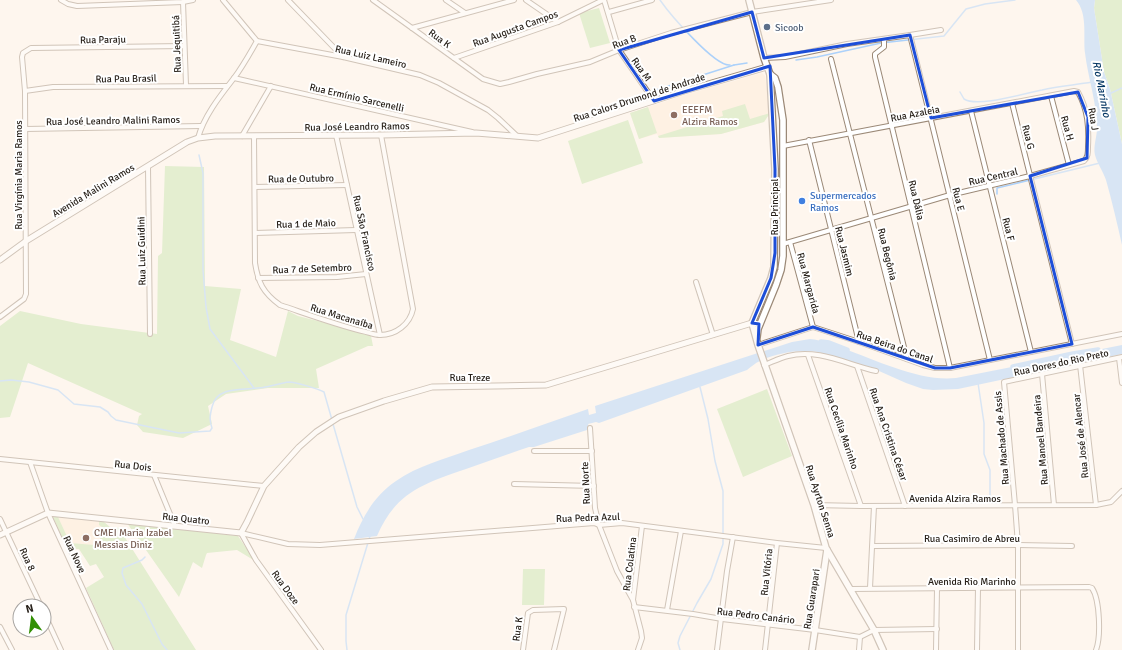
<svg xmlns="http://www.w3.org/2000/svg" width="1122" height="650" font-family="Signika,sans-serif">
<style>
.built{fill:#feead5}
.green{fill:#c6e4ab}
.water{fill:#acd1fa}
.lines{fill:none;stroke-linecap:round;stroke-linejoin:round}
.stream{stroke:#acd1fa;stroke-width:1.5}
.canal{stroke:#acd1fa;stroke-width:5.5}
.minor-casing{stroke:#9b8977;stroke-width:6}
.tertiary-casing{stroke:#9b8977;stroke-width:7}
.secondary-casing{stroke:#9b8977;stroke-width:8}
.minor{stroke:#fff;stroke-width:4}
.tertiary{stroke:#fff;stroke-width:5}
.secondary{stroke:#fff;stroke-width:5.5}
.marked{fill:none;stroke:#1d4ed8;stroke-width:3;stroke-linejoin:round}
.service-dot{fill:#5c6f8a;stroke:#fff;stroke-width:1.5}
.education-dot{fill:#8d6e63;stroke:#fff;stroke-width:1.5}
.shop-dot{fill:#3f7fe0;stroke:#fff;stroke-width:1.5}
.labels{text-anchor:middle;stroke-width:4;stroke-linejoin:round;paint-order:stroke}
.service-label{font-size:10px;fill:#4e5e75;stroke:#fff;text-anchor:start}
.street-label{font-size:10px;fill:#251e17;stroke:#fff}
.education-label{font-size:10px;fill:#785e54;stroke:#fff;text-anchor:start}
.shop-label{font-size:10px;fill:#366cbe;stroke:#fff;text-anchor:start}
.water-label{font-size:11px;font-style:italic;fill:#023462;stroke:#fff}
</style>
<rect width="100%" height="100%" fill="#fef6ee"/>
<g class="built">
<path d="M762,73L765,76L770,113L764,122L721,134L659,138L657,134L639,139L630,113L685,95Z"/>
<path d="M53,517L104,522L108,552L67,548Z"/>
</g>
<g class="green">
<path d="M1095,0H1122V144L1110,89L1104,72L1094,8Z"/>
<path d="M599,8L610,43L590,48L579,13Z"/>
<path d="M745,104L750,119L770,113L764,122L721,134L659,138L658,136L723,116L722,111Z"/>
<path d="M648,107L657,133L639,139L630,113Z"/>
<path d="M628,120L643,163L582,184L568,141Z"/>
<path d="M165,166L204,167L205,286L241,289L230,340L276,357L288,311L298,316L366,333L371,336L373,346H368L316,369L319,388H268L226,394L208,406L212,424L183,438L143,432L137,425L139,416L142,414L28,363L10,417L0,418V326L20,311L81,324L157,334L158,256L162,253Z"/>
<path d="M767,389L792,456L743,477L717,409Z"/>
<path d="M53,517H58L70,543L94,545L95,544H99L102,527L99,525V521L104,522L110,527L119,528L196,650H114L86,588L104,577L96,564L90,566L79,549L67,548Z"/>
<path d="M127,523L238,536L255,561L237,550L207,553L206,555L202,568L193,562L179,597Z"/>
<path d="M523,569H545L544,605H522Z"/>
</g>
<g class="water">
<path d="M1076,0H1095L1094,8L1104,72L1110,89L1122,144V245C1117,223 1112,201 1106,180C1103,171 1097,163 1095,155C1093,146 1097,137 1097,128C1097,103 1088,78 1085,53C1083,36 1088,14 1076,0Z"/>
<path d="M810,339C822,340 834,345 845,349C878,361 921,382 956,378L1122,345V354L958,389L933,390L923,389L906,383L879,371L818,352C800,349 776,353 760,361C755,363 751,367 747,370L599,423L596,422L588,424L590,428L587,430L534,447H529C508,454 487,462 466,469C423,484 396,492 377,536L354,539C363,516 375,495 396,481C417,466 445,459 469,450C509,437 548,423 588,409L589,415L596,413L595,406L792,342Z"/>
</g>
<g class="lines">
<g class="stream">
<path d="M660,0C669,13 715,67 730,65"/>
<path d="M796,60L817,57L881,43L944,36L966,9L985,4L1015,0"/>
<path d="M734,65L747,63"/>
<path d="M960,92L964,99C978,108 1025,93 1042,90C1059,86 1075,85 1092,82"/>
<path d="M1109,94L1122,88"/>
<path d="M582,117L614,107L628,99L734,65"/>
<path d="M199,155L203,173V270L206,307L210,329L254,388"/>
<path d="M997,194V188L1100,163"/>
<path d="M0,381L11,380L29,382L58,390L74,404L100,407L108,412L111,416L116,420L179,433L210,431L212,428C209,420 210,415 212,407C217,384 248,391 265,387C272,386 281,383 289,382C296,382 318,389 324,392L332,420"/>
<path d="M978,383L984,423V454L990,470V502"/>
<path d="M333,424L357,507L363,519"/>
<path d="M145,557L142,560L123,568L122,573L126,585L142,604L162,644L167,650"/>
<path d="M347,650L346,641V615L370,536"/>
<path d="M680,650L678,643L680,636L697,603L711,579L723,544V491L715,461L708,419L700,387"/>
</g>
<g class="canal">
<path d="M821,342L829,343L847,350"/>
<path d="M1013,367L1073,354L1098,350"/>
</g>
<g class="minor-casing">
<g id="minor">
<path d="M61,0L68,4L77,6L183,2L193,0"/>
<path d="M223,0L257,41L343,57L420,75L439,83L488,110L498,118L517,136"/>
<path d="M288,0L343,57"/>
<path d="M373,0L483,79L500,84L509,82L537,74L590,62L619,50L671,33L752,12L831,0"/>
<path d="M446,0L465,13"/>
<path d="M526,0L558,22"/>
<path d="M604,0L619,50L654,101"/>
<path d="M183,2L186,85"/>
<path d="M609,12L652,0"/>
<path d="M412,28L514,0"/>
<path d="M910,35L941,30"/>
<path d="M884,39V47L875,54V57L950,368"/>
<path d="M454,58L558,22L603,0"/>
<path d="M764,58L785,57L847,44L910,35L990,360"/>
<path d="M831,59L907,359"/>
<path d="M234,78L472,132"/>
<path d="M25,91L53,87L227,86"/>
<path d="M1051,96L1069,165"/>
<path d="M1012,103L1072,344"/>
<path d="M971,111L1031,352"/>
<path d="M25,129L201,126"/>
<path d="M336,135L380,335"/>
<path d="M242,136L271,86"/>
<path d="M254,136L255,263C258,282 263,293 280,305C307,314 334,324 362,331C368,332 374,335 380,335C396,335 410,324 413,309L381,135"/>
<path d="M198,138C204,116 220,96 234,78C243,66 250,53 257,41"/>
<path d="M809,140L859,342"/>
<path d="M783,146L1074,91L1078,92C1088,110 1089,127 1088,147C1088,153 1088,157 1084,161L1030,176L950,195L783,244"/>
<path d="M148,167L150,334"/>
<path d="M255,187L347,185"/>
<path d="M255,233L356,230"/>
<path d="M790,242L813,327"/>
<path d="M258,278L337,277L366,274"/>
<path d="M696,282L713,335"/>
<path d="M0,317L24,299L26,294L25,91L22,57L23,53L31,48L184,46"/>
<path d="M758,345L813,327L859,342L923,365L935,368H950L1122,334"/>
<path d="M808,355L861,506"/>
<path d="M1119,358L1122,383"/>
<path d="M764,365C772,362 780,358 788,356C818,348 848,365 876,371"/>
<path d="M1080,365L1096,505"/>
<path d="M857,366L905,506"/>
<path d="M1042,374L1054,505"/>
<path d="M590,428L595,508L599,525L617,571L633,600"/>
<path d="M534,451H592"/>
<path d="M0,459L264,486"/>
<path d="M30,462L48,513L111,650"/>
<path d="M154,475L175,526"/>
<path d="M514,484L594,486"/>
<path d="M814,505L861,506L1096,505L1111,502L1122,491"/>
<path d="M0,519L41,606"/>
<path d="M241,533L288,544L320,545L594,523L599,525L622,523L777,543L826,548"/>
<path d="M241,533L256,560L321,650"/>
<path d="M873,546L1018,545L1072,546"/>
<path d="M870,588L874,506"/>
<path d="M851,589L1089,587L1092,588C1100,600 1101,637 1096,650"/>
<path d="M634,607L693,614L722,619L815,630L860,637L874,630L937,629"/>
<path d="M667,610L681,531"/>
<path d="M44,613L61,650"/>
<path d="M0,627L12,650"/>
<path d="M523,650L528,613L533,610L564,609L554,650"/>
<path d="M638,650L642,638L641,631L633,600L642,526"/>
<path d="M717,650L727,571L733,537"/>
<path d="M765,650L777,543"/>
<path d="M859,650L860,637"/>
<path d="M936,650L937,589"/>
<path d="M977,650L978,588"/>
<path d="M1018,650V545L1015,505L1004,382L1122,357"/>
</g>
</g>
<g class="tertiary-casing">
<g id="tertiary">
<path d="M0,260L26,241L187,142L198,138L215,136L381,135L476,133L538,138L684,91L767,67"/>
<path d="M0,535L48,513L241,533L247,522L264,486L299,447L316,432L339,417L384,401L432,387L546,385L752,323L760,324"/>
</g>
</g>
<g class="secondary-casing">
<g id="secondary">
<path d="M749,0L764,58L770,74L775,169L774,267L771,278L752,323L758,345L814,505L826,548L874,630L883,650"/>
<path d="M757,337L758,329L776,285L781,270L783,256V120L778,87L775,78L770,74"/>
<path d="M812,650L827,550"/>
</g>
</g>
<use href="#minor" class="minor"/>
<use href="#tertiary" class="tertiary"/>
<use href="#secondary" class="secondary"/>
</g>
<path d="M0 0H1122V650H0ZM752,12L764,58L910,35L931,118L1078,92L1088,117L1087,158L1030,176L1072,344L950,368H935L813,327L758,345L759,324L752,323L771,278L775,253V169L770,66L654,101L619,50Z" fill="#fef6ee" fill-opacity=".55" fill-rule="evenodd"/>
<path class="marked" d="M752,12L764,58L910,35L931,118L1078,92L1088,117L1087,158L1030,176L1072,344L950,368H935L813,327L758,345L759,324L752,323L771,278L775,253V169L770,66L654,101L619,50Z"/>
<circle class="service-dot" cx="767" cy="27" r="4"/>
<g class="education-dot">
<circle cx="674" cy="115" r="4"/>
<circle cx="86" cy="538" r="4"/>
</g>
<circle class="shop-dot" cx="802" cy="201" r="4"/>
<g class="labels">
<g class="service-label">
<text x="775" y="31">Sicoob</text>
</g>
<g class="street-label">
<text transform="translate(515 28) rotate(-20)" y="4">Rua Augusta Campos</text>
<text transform="translate(440 38) rotate(36)" y="4">Rua K</text>
<text transform="translate(103 39) rotate(-1)" y="4">Rua Paraju</text>
<text transform="translate(624 41) rotate(-20)" y="4">Rua B</text>
<text transform="translate(176 44) rotate(-92)" y="4">Rua Jequitibá</text>
<text transform="translate(371 56) rotate(13)" y="4">Rua Luiz Lameiro</text>
<text transform="translate(642 69) rotate(55)" y="4">Rua M</text>
<text transform="translate(126 78) rotate(-1)" y="4">Rua Pau Brasil</text>
<text transform="translate(357 97) rotate(13)" y="4">Rua Ermínio Sarcenelli</text>
<text transform="translate(639 97) rotate(-18)" y="4">Rua Calors Drumond de Andrade</text>
<text transform="translate(915 113) rotate(-11)" y="4">Rua Azaleia</text>
<text transform="translate(1094 119) rotate(81)" y="4">Rua J</text>
<text transform="translate(113 120) rotate(-1)" y="4">Rua José Leandro Malini Ramos</text>
<text transform="translate(357 126) rotate(-1)" y="4">Rua José Leandro Ramos</text>
<text transform="translate(1068 128) rotate(75)" y="4">Rua H</text>
<text transform="translate(1029 137) rotate(76)" y="4">Rua G</text>
<text transform="translate(18 175) rotate(-90)" y="4">Rua Virgínia Maria Ramos</text>
<text transform="translate(993 176) rotate(-13)" y="4">Rua Central</text>
<text transform="translate(301 178) rotate(-1)" y="4">Rua de Outubro</text>
<text transform="translate(93 190) rotate(-31)" y="4">Avenida Malini Ramos</text>
<text transform="translate(959 199) rotate(76)" y="4">Rua E</text>
<text transform="translate(917 200) rotate(77)" y="4">Rua Dália</text>
<text transform="translate(774 207) rotate(-90)" y="4">Rua Principal</text>
<text transform="translate(306 223) rotate(-2)" y="4">Rua 1 de Maio</text>
<text transform="translate(1009 229) rotate(76)" y="4">Rua F</text>
<text transform="translate(365 233) rotate(78)" y="4">Rua São Francisco</text>
<text transform="translate(141 251) rotate(-91)" y="4">Rua Luiz Guidini</text>
<text transform="translate(845 251) rotate(76)" y="4">Rua Jasmim</text>
<text transform="translate(888 254) rotate(76)" y="4">Rua Begônia</text>
<text transform="translate(312 268) rotate(-2)" y="4">Rua 7 de Setembro</text>
<text transform="translate(809 283) rotate(75)" y="4">Rua Margarida</text>
<text transform="translate(342 316) rotate(17)" y="4">Rua Macanaíba</text>
<text transform="translate(895 346) rotate(19)" y="4">Rua Beira do Canal</text>
<text transform="translate(1061 362) rotate(-12)" y="4">Rua Dores do Rio Preto</text>
<text x="470" y="381">Rua Treze</text>
<text transform="translate(842 428) rotate(71)" y="4">Rua Cecília Marinho</text>
<text transform="translate(889 434) rotate(71)" y="4">Rua Ana Cristina César</text>
<text transform="translate(1080 436) rotate(-96)" y="4">Rua José de Alencar</text>
<text transform="translate(1001 438) rotate(-95)" y="4">Rua Machado de Assis</text>
<text transform="translate(1040 440) rotate(-95)" y="4">Rua Manoel Bandeira</text>
<text transform="translate(133 465) rotate(6)" y="4">Rua Dois</text>
<text transform="translate(585 483) rotate(-93)" y="4">Rua Norte</text>
<text x="955" y="502">Avenida Alzira Ramos</text>
<text transform="translate(821 501) rotate(72)" y="4">Rua Ayrton Senna</text>
<text transform="translate(588 517) rotate(-2)" y="4">Rua Pedra Azul</text>
<text transform="translate(186 518) rotate(6)" y="4">Rua Quatro</text>
<text x="972" y="542">Rua Casimiro de Abreu</text>
<text transform="translate(75 554) rotate(65)" y="4">Rua Nove</text>
<text transform="translate(28 559) rotate(65)" y="4">Rua 8</text>
<text transform="translate(629 564) rotate(-83)" y="4">Rua Colatina</text>
<text transform="translate(766 572) rotate(-84)" y="4">Rua Vitória</text>
<text x="972" y="585">Avenida Rio Marinho</text>
<text transform="translate(286 587) rotate(54)" y="4">Rua Doze</text>
<text transform="translate(811 599) rotate(-81)" y="4">Rua Guarapari</text>
<text transform="translate(756 615) rotate(7)" y="4">Rua Pedro Canário</text>
<text transform="translate(517 629) rotate(-82)" y="4">Rua K</text>
</g>
<g class="education-label">
<text x="682" y="113">EEEFM<tspan x="682" dy="12">Alzira Ramos</tspan></text>
<text x="94" y="536">CMEI Maria Izabel<tspan x="94" dy="12">Messias Diniz</tspan></text>
</g>
<g class="shop-label">
<text x="810" y="199">Supermercados<tspan x="810" dy="12">Ramos</tspan></text>
</g>
<g class="water-label">
<text transform="translate(1102 89) rotate(79)" y="4">Rio Marinho</text>
</g>
</g>
<g transform="translate(32 618) rotate(346)"><circle r="19" fill="#ffffff" stroke="#a8a5a2"/>
<path d="M0-3L7 15L0 10L-7 15Z" fill="#318f03"/>
<text y="-6" font-size="11" font-weight="bold" text-anchor="middle" fill="#251e17">N</text>
</g>
</svg>
